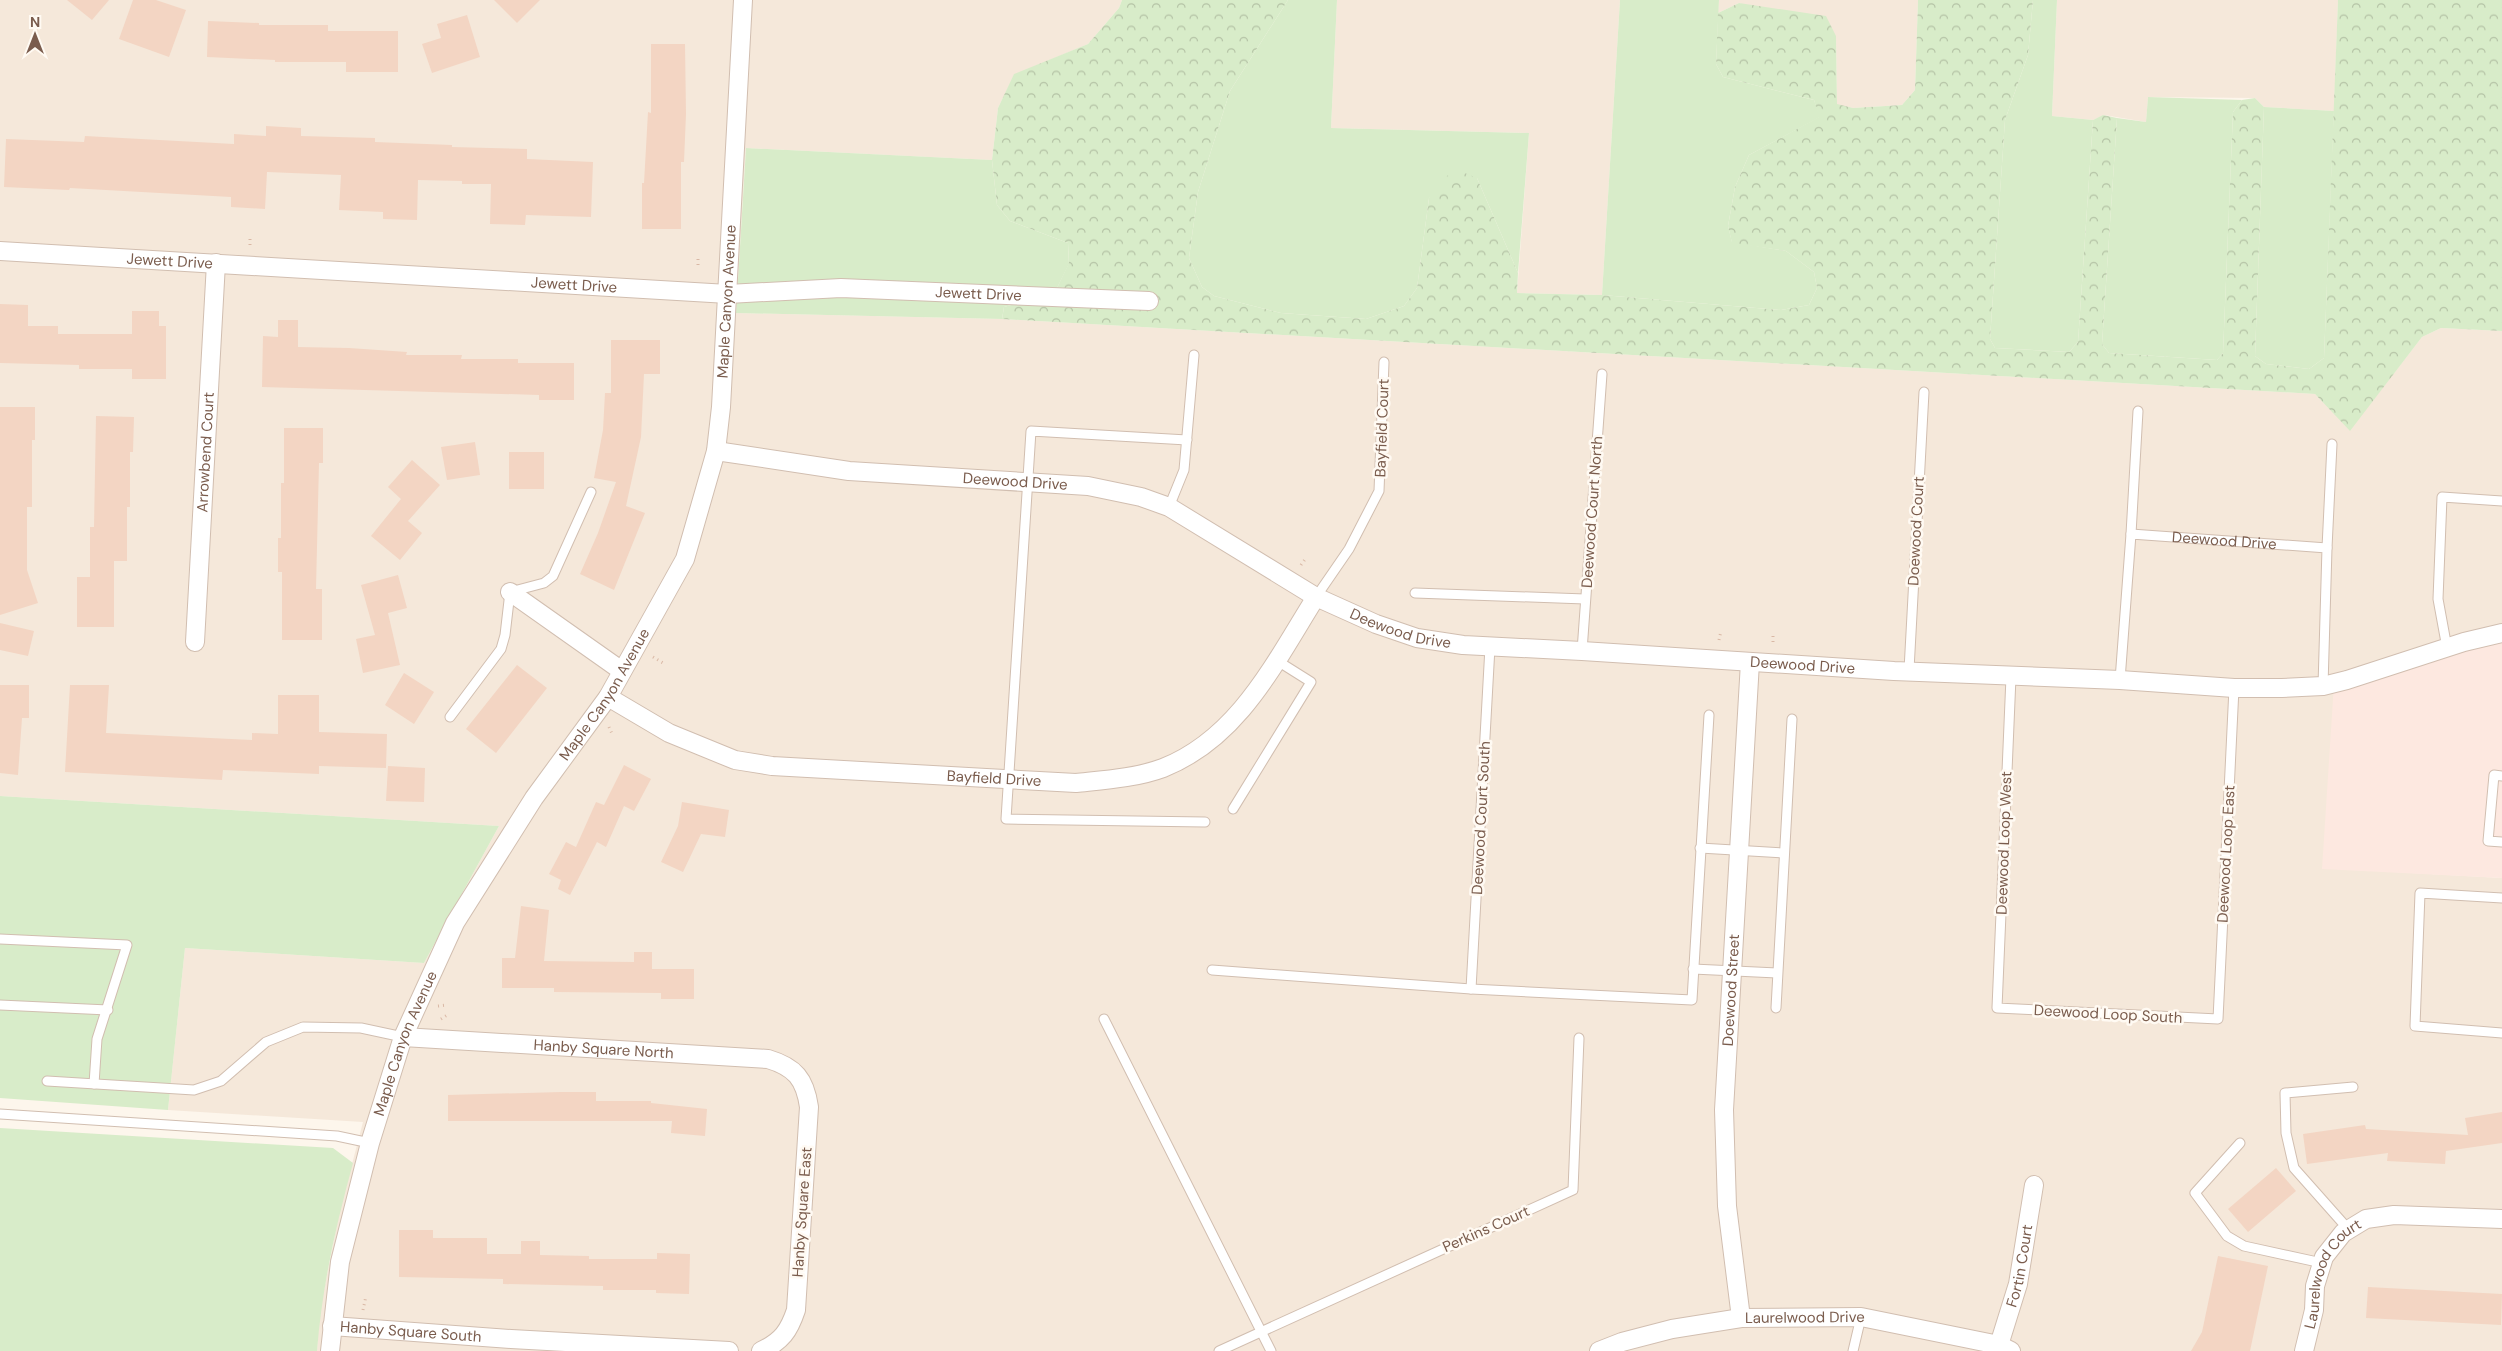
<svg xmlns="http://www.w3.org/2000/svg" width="2502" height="1351" font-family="'DM Sans',sans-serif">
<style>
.residential{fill:#f5e8da}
.commercial{fill:#fde8e0}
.grass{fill:#d8ecc9}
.forest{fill:url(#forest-crowns)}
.building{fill:#f3d5c3}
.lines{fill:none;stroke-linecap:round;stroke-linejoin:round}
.lane-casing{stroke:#d1beb0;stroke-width:11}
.street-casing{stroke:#d1beb0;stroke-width:20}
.path{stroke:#d9b8a5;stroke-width:3;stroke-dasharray:1 4;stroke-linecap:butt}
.lane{stroke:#fff;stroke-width:9}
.street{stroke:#fff;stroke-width:18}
.labels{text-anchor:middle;stroke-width:5;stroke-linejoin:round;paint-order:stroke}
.street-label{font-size:15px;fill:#7a5c4d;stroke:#fffaf3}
</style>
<defs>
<pattern id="forest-crowns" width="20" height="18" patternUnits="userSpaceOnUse" patternTransform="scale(1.25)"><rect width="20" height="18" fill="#d8ecc9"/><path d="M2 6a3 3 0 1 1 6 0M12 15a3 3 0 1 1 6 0" fill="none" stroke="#b4c2a5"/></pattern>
</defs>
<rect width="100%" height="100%" fill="#fdf6ec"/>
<g class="residential">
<path d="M0,0H1122L1119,8L1088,44L1014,75L998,108L992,160L746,148L736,313L1002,319L2315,394L2350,430L2422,337L2441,328L2502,331V643L2446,647L2322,868L2502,878V1351H317L319,1315L339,1214L363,1122L168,1110L185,948L424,963L499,826L0,796Z"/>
<path d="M1337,0H1620L1602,295L1517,293L1529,133L1331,128Z"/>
<path d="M1719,0H1918L1915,90L1902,105L1853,108L1837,105L1836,36L1739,3L1718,13Z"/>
<path d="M2057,0H2338L2334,111L2264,107L2255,98L2148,97L2146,122L2104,115L2093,120L2052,116Z"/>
</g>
<path class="commercial" d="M2502,643V878L2322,869L2334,683L2446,647Z"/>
<g class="grass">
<path d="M1288,0H1337L1331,128L1529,133L1518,273L1477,178L1429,198L1417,288L1404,306L1366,319L1281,313L1214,296L1202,287L1189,258L1198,192L1230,91Z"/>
<path d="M1620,0H1719L1716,64L1723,77L1814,100L1820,117L1749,155L1735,187L1728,226L1732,242L1786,251L1814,272L1817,288L1809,305L1781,310L1602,295Z"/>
<path d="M2033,0H2057L2052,116L2093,120L2078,342L2069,352L1995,348L1990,339L2005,120L2028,55Z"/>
<path d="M2148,97L2242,100L2233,112L2223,353L2217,360L2109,353L2102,344L2117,118L2146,122Z"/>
<path d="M2264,107L2334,111L2324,358L2309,369L2266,364L2255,356Z"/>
<path d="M746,148L992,160L997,205L1010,221L1068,243L1069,264L1055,292L1004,307L1002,319L736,313Z"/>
<path d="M0,796L499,826L424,963L185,948L168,1110L0,1098Z"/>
<path d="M0,1128L333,1148L353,1163C336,1225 322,1287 317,1351H0Z"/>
</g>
<path class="forest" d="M1122,0H1288L1230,91L1198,192L1189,258L1202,287L1214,296L1281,313L1366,319L1404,306L1417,288L1429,198L1444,177L1460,171L1477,178L1518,273L1517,293L1602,295L1781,310L1809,305L1817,288L1814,272L1786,251L1732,243L1728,226L1735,187L1749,155L1819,117L1814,100L1723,77L1716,64L1718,13L1739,3L1826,16L1836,36L1837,104L1853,108L1902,105L1915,90L1918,0H2033L2028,55L2005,120L1990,339L1995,348L2069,352L2078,342L2093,120L2103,115L2117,118L2102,344L2109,353L2217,360L2223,353L2233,112L2242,100L2255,98L2264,107L2255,356L2266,364L2309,369L2324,358L2338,0H2502V331L2441,328L2422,337L2350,431L2315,394L1002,319L1004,307L1055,292L1069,263L1068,243L1010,221L997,205L992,160L998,108L1014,74L1088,44L1119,8Z"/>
<g class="building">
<path d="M67,0H109L92,20Z"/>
<path d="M133,0H156L186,10L169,57L119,39Z"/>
<path d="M494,0H540L517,23Z"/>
<path d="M467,15L480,57L432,73L422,44L441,38L437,24Z"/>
<path d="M208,21L259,23V25H328V31H398V72H346V62H275V60L207,57Z"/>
<path d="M651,44H685L686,114L684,162H681V229H642V183H644L648,112L651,113Z"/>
<path d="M266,126L301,128V136L375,138V142L452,145V147L527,149V159L593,162L591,217L526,215L525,225L490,224L491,184H462V181L418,180L417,220L383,219V212L339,210L341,175L267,172L265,209L231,207V197L70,188L69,190L4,187L6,139L84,142L85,136L234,144V134L266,136Z"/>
<path d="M0,304L28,305V326H58V334H132V311H159V326H166V379H132V369H79V365L0,363Z"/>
<path d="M278,320H298V347L349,348L407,352L406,355H462L461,359H518V363H574V400H539V395L262,387L263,336L278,337Z"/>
<path d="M611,340H660V374H644L641,437L626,506L645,513L614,590L580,574L598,533L616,482L594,478L603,430L605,393H611Z"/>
<path d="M0,407H35V440H32V507H27V570L38,603L0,615Z"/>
<path d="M96,416L134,417L133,452H130V507H127V561H114V627H77V577H90V527H94Z"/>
<path d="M284,428H323V463H319L316,589H322V640H282V572H278V538H281V483H284Z"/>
<path d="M475,442L480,475L447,480L441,447Z"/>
<rect x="509" y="452" width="35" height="37"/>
<path d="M412,460L440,485L408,521L422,533L400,560L371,536L401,499L388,487Z"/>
<path d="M398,575L407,608L388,613L400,665L363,673L356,639L375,635L361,585Z"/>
<path d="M0,623L34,631L28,656L0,650Z"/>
<path d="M517,665L547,688L496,753L466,729Z"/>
<path d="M404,673L434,692L414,724L385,705Z"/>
<path d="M0,685H29V718H22L18,775L0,773Z"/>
<path d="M70,685H109L106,733L252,740V733L278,734V695H319V732L387,734L386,768L319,766V774L223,770L222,780L65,772Z"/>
<path d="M624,765L651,779L634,811L624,806L606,847L597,842L570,895L558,889L561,880L549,874L566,842L576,847L596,802L604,805Z"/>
<path d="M388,766L425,768L424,802L386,801Z"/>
<path d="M682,802L729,810L725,837L701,834L683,872L661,862L678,826Z"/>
<path d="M521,906L549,910L544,961L634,962V952H652V969H694V999H661V993L554,992V988H502V958H515Z"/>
<path d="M561,1092H596V1101H651V1103L707,1109L705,1136L671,1133L672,1121H448V1095Z"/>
<path d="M2502,1112V1143L2446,1151L2445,1164L2387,1161L2388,1153L2307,1164L2303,1134L2365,1125L2366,1129L2468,1135L2465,1118Z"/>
<path d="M2276,1168L2296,1191L2248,1232L2228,1209Z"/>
<path d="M399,1230H433V1238H487V1254H521V1241H540V1255L589,1256V1259H657V1253L690,1254L689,1294L656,1293V1290H603V1286L503,1284V1279L399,1277Z"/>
<path d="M2218,1256L2268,1266L2250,1351H2191L2202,1332Z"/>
<path d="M2368,1287L2502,1294L2501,1325L2366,1318Z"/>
</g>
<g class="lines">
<g class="lane-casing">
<g id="lane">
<path d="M1187,440L1031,431L1006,819L1205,822"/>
<path d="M1169,507L1184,470L1194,355"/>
<path d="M2131,534L2138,411"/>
<path d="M2327,548L2332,444"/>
<path d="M1415,593L1585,599"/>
<path d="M1316,597L1349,549L1379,491L1384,362"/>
<path d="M2447,648L2438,599L2442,497L2502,501"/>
<path d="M1582,651L1602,374"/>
<path d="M1909,670L1924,392"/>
<path d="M2011,677L1997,1008L2218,1019L2234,688"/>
<path id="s1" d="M2120,680L2131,534L2327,548L2323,686"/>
<path d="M450,717L501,649L505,635L510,592L544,583L553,576L591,492"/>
<path d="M2502,776L2494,775L2488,841L2502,842"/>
<path d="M1233,809L1311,682L1276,660"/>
<path d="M1700,848L1784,853"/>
<path d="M2502,898L2420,893L2415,1026L2502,1033"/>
<path d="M0,939L127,945L97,1039L94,1084"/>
<path d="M1693,969L1777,973"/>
<path d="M1212,970L1471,989L1692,1000L1709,715"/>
<path d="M1471,989L1490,647"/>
<path d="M0,1005L108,1010"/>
<path d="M1776,1008L1792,719"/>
<path d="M1104,1019L1271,1351"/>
<path d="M47,1081L194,1090L221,1081L266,1042L303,1027L361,1028L403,1037"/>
<path d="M0,1114L337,1136L370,1143"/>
<path d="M2240,1143L2195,1193L2227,1236L2244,1246L2322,1263"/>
<path d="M2349,1230L2294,1168L2286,1133L2285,1093L2353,1087"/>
<path d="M1219,1351L1573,1190L1579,1038"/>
<path d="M1853,1351L1861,1317"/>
</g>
</g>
<g class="street-casing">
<g id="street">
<path id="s2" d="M0,251L728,294L841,288L1149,301"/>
<path id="s3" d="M716,451L849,471L1088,486L1141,497L1169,507L1316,597L1376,624L1417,638L1463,645L1582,651L1894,671L2120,680L2234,688H2282L2323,686L2347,680L2464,642L2502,633"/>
<path d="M510,592L622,671"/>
<path id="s4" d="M195,642L216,263"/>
<path id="s5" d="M608,697L669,733L735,760L772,766L1076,783C1104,780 1136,778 1163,768C1239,738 1275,662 1316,597"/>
<path id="s6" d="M403,1037L768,1059C795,1067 805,1079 809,1107L796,1310C789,1331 782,1341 761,1351"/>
<path id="s7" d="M1741,1318L1727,1206L1724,1110L1750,662"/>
<path id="s8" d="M332,1326L511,1339L729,1351"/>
<path id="s9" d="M1999,1345L2018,1284L2034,1185"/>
<path id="s10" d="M330,1351L340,1262L370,1143L403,1037L455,923L534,798L608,697L685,559L716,451L721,407L743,0"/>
<path id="s11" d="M1599,1351L1622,1342L1672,1329L1741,1318L1861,1317L1999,1345L2011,1351"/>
<path id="s12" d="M2304,1351L2314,1310L2315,1286L2324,1257L2343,1233L2366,1219L2394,1215L2502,1219"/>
</g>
</g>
<g class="path">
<path d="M250,245V235"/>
<path d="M698,259V269"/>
<path d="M1301,565L1306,558"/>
<path d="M1719,640L1721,631"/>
<path d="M1773,642V634"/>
<path d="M653,657L663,663"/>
<path d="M609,727L613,736"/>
<path d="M438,1006L447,1005"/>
<path d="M441,1019L449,1014"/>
<path d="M363,1310L366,1296"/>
</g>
<use href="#lane" class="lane"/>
<use href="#street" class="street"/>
</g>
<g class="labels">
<g class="street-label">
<text dy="5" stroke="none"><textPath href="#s2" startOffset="170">Jewett Drive</textPath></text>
<text dy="5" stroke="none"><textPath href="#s2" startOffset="575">Jewett Drive</textPath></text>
<text dy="5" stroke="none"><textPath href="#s2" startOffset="980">Jewett Drive</textPath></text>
<text dy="5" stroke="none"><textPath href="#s10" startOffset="1142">Maple Canyon Avenue</textPath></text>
<text transform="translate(1382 428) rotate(-88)" y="5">Bayfield Court</text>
<text dy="5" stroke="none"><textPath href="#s4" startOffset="190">Arrowbend Court</textPath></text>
<text dy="5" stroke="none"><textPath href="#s3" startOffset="301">Deewood Drive</textPath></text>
<text transform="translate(1592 512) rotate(-86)" y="5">Deewood Court North</text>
<text transform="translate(1916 531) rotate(-87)" y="5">Doewood Court</text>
<text dy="5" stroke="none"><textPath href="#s1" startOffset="240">Deewood Drive</textPath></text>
<text dy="5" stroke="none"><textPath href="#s3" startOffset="721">Deewood Drive</textPath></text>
<text dy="5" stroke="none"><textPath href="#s3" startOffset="1126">Deewood Drive</textPath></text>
<text dy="5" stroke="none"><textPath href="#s10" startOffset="722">Maple Canyon Avenue</textPath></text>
<text dy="5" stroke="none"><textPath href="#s5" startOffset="402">Bayfield Drive</textPath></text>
<text transform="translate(1481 818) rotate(-87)" y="5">Deewood Court South</text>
<text transform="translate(2004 843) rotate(-88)" y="5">Deewood Loop West</text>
<text transform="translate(2226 854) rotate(-87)" y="5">Deewood Loop East</text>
<text dy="5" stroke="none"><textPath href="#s7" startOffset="329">Doewood Street</textPath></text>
<text transform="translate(2108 1014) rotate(3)" y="5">Deewood Loop South</text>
<text dy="5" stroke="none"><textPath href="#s10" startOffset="318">Maple Canyon Avenue</textPath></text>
<text dy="5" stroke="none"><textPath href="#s6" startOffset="201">Hanby Square North</textPath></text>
<text transform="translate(802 1212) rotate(-86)" y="5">Hanby Square East</text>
<text transform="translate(1486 1229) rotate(-24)" y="5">Perkins Court</text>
<text dy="5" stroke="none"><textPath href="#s9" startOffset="82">Fortin Court</textPath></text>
<text dy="5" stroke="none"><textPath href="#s12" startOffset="85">Laurelwood Court</textPath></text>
<text dy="5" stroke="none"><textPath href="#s11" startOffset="210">Laurelwood Drive</textPath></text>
<text dy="5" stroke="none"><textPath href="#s8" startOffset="79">Hanby Square South</textPath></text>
</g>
</g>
<g transform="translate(35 35)" stroke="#fffaf3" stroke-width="4" paint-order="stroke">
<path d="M0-4L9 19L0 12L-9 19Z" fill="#7a5c4d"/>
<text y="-8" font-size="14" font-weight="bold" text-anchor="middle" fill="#7a5c4d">N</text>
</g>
</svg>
